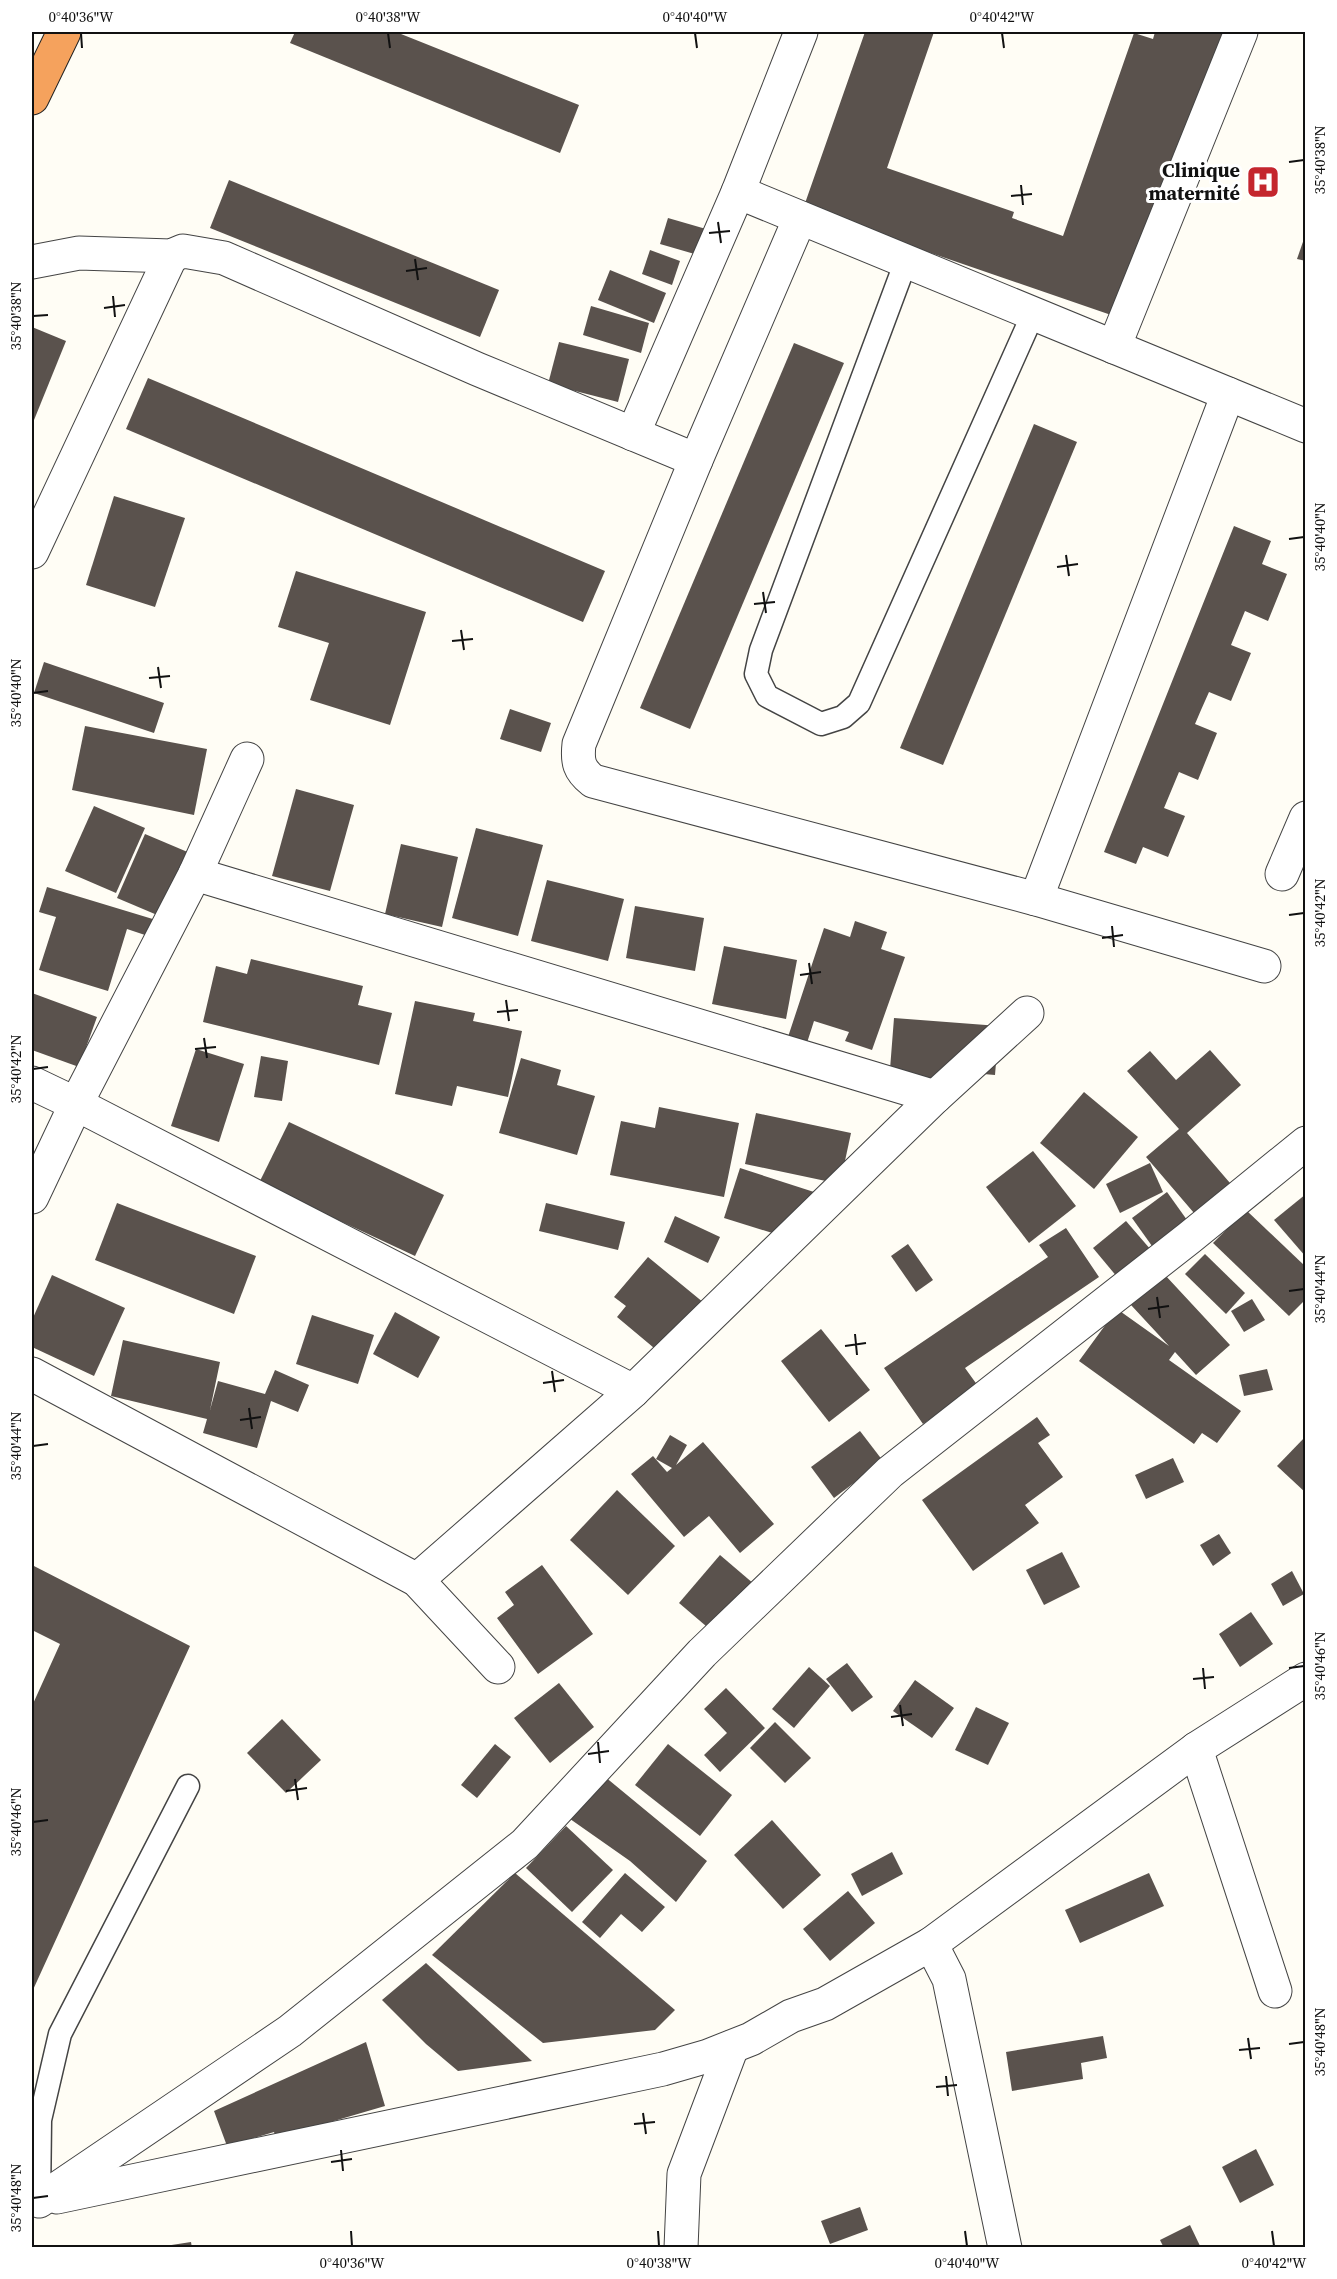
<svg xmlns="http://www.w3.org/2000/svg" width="1337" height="2279" font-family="'Source Serif 4',serif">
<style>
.building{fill:#5a524d}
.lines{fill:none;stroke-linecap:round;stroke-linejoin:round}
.lane-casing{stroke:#444;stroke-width:25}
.street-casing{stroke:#444;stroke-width:35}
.highway-casing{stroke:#222;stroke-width:35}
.lane{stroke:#fff;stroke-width:22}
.street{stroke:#fff;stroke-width:33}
.highway{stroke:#f5a25d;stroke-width:33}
.ticks{fill:none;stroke:#111;stroke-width:2}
.labels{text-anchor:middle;stroke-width:6;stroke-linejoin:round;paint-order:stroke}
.poi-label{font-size:20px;font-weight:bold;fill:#111;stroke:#fff;text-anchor:end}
.neatline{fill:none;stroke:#111;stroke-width:2}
.ticks-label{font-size:15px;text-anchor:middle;fill:#111}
</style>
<rect width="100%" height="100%" fill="#fffdf5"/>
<g class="building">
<path d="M295,32H396L579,105L560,153L290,43Z"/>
<path d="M865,32H934L887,168L1014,212L1012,218L1063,236L1134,33L1153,39L1155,32H1231L1114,316L803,209Z"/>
<path d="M229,180L499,290L480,337L210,228Z"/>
<path d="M668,218L706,229L698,255L660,244Z"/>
<path d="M1305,236H1306V261L1297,259Z"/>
<path d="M650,250L680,261L672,285L642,274Z"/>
<path d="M610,270L666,293L654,323L598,300Z"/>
<path d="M591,306L649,323L641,353L583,335Z"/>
<path d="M32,327L66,341L32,425Z"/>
<path d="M559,342L629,359L618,402L548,384Z"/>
<path d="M794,343L844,363L690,729L640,708Z"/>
<path d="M148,378L605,571L583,622L126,429Z"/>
<path d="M1034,424L1077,442L943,765L900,748Z"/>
<path d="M114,496L185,518L155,607L86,585Z"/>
<path d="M1234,526L1271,541L1262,564L1287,574L1268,621L1245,611L1231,645L1251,653L1231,701L1209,692L1201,710L1195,724L1217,733L1198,780L1179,772L1164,808L1185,816L1168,857L1143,847L1136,864L1104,852Z"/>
<path d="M296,571L426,612L390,725L310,700L329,643L278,627Z"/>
<path d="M44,662L164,703L154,733L34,693Z"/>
<path d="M510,709L551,723L541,752L500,739Z"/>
<path d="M85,726L207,749L194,815L72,790Z"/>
<path d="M296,789L354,805L330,891L272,876Z"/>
<path d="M94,806L145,828L116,893L65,871Z"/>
<path d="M476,828L543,845L518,936L452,918Z"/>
<path d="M145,834L197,856L169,920L117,898Z"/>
<path d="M401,844L458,857L442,927L385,914Z"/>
<path d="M547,880L624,899L608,961L531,941Z"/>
<path d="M47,887L156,920L151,937L127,929L108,991L39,970L56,917L39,912Z"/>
<path d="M635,906L704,918L695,971L626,958Z"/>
<path d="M855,921L887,932L881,949L905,957L872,1050L845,1041L849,1032L814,1021L805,1049L786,1043L824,928L850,937Z"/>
<path d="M724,946L797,960L786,1019L712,1004Z"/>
<path d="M251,959L363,986L358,1005L392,1013L379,1065L203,1022L216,966L247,974Z"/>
<path d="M32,993L97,1017L79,1067L32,1050Z"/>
<path d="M415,1001L475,1013L473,1021L522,1031L508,1097L457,1086L452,1106L395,1094Z"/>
<path d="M894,1018L999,1026L995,1075L960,1072L958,1087L889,1082Z"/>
<path d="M196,1049L244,1064L219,1142L171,1126Z"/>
<path d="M1210,1050L1241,1085L1187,1133L1236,1190L1200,1220L1146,1157L1179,1129L1127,1071L1150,1051L1176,1080Z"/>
<path d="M261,1056L288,1061L282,1101L254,1097Z"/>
<path d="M521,1058L561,1070L557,1085L595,1096L577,1155L499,1133Z"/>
<path d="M1084,1092L1138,1137L1094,1189L1040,1143Z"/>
<path d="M659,1107L739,1123L724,1197L610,1175L621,1121L655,1128Z"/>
<path d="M756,1113L851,1133L840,1184L745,1164Z"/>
<path d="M289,1122L444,1195L415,1256L259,1183Z"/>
<path d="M1033,1151L1076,1206L1029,1243L986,1187Z"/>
<path d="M1150,1163L1163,1192L1120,1213L1106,1184Z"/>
<path d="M740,1168L814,1192L798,1241L724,1218Z"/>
<path d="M1167,1192L1187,1220L1152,1246L1132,1218Z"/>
<path d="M1306,1194V1257L1274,1220Z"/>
<path d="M117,1203L256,1256L234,1314L95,1260Z"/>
<path d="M546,1203L625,1222L618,1250L539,1231Z"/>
<path d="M1246,1210L1306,1267V1299L1289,1316L1213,1243Z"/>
<path d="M675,1216L720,1237L708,1263L664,1242Z"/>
<path d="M1126,1221L1151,1250L1118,1278L1093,1248Z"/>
<path d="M1066,1228L1099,1277L965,1368L978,1386L923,1424L884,1368L1048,1257L1039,1245Z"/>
<path d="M908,1244L933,1280L916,1292L891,1256Z"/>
<path d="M1205,1254L1245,1293L1226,1314L1185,1274Z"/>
<path d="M648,1257L715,1312L672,1363L617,1317L626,1306L614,1297Z"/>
<path d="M52,1275L125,1308L94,1376L32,1347V1320Z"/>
<path d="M1165,1275L1230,1345L1196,1375L1175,1352L1169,1360L1241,1411L1217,1443L1202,1433L1194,1444L1079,1361L1117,1309L1169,1346L1131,1305Z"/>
<path d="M1252,1299L1265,1320L1244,1332L1231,1311Z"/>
<path d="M395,1312L440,1337L418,1378L373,1354Z"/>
<path d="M312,1315L374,1335L358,1384L296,1364Z"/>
<path d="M821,1329L870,1390L829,1422L781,1361Z"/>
<path d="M123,1340L220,1362L210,1410L218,1381L265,1394L275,1370L309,1385L298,1412L271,1401L257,1448L203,1433L207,1419L111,1396Z"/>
<path d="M1267,1369L1273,1390L1244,1396L1239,1375Z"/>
<path d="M1037,1417L1050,1435L1038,1443L1063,1477L1025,1505L1039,1523L973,1571L922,1500Z"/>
<path d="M860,1431L883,1461L834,1498L811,1467Z"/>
<path d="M670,1435L687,1445L676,1465L703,1442L774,1524L740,1553L709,1516L684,1537L631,1474L653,1456L667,1472L672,1468L656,1459Z"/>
<path d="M1306,1436V1493L1277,1466Z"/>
<path d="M1173,1458L1184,1482L1146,1499L1135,1475Z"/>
<path d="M617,1490L675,1546L628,1595L570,1540Z"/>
<path d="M1219,1534L1231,1553L1213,1566L1200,1545Z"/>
<path d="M1062,1552L1080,1587L1044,1605L1026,1570Z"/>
<path d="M720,1555L754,1584L713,1632L679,1603Z"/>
<path d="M32,1565L190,1646L32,1992V1706L60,1644L32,1630Z"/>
<path d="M542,1565L593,1634L538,1674L497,1618L514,1605L505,1592Z"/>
<path d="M1292,1571L1304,1594L1283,1606L1271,1584Z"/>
<path d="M1251,1612L1273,1644L1240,1667L1219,1634Z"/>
<path d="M847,1663L873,1697L852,1712L826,1679Z"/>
<path d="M809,1667L830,1686L794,1728L772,1709Z"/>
<path d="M915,1680L954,1708L932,1738L893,1711Z"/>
<path d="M559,1683L594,1727L550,1763L514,1718Z"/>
<path d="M726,1688L765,1728L720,1772L704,1755L727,1733L704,1709Z"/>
<path d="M976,1707L1009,1723L988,1765L955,1750Z"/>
<path d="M282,1719L321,1760L286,1793L247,1753Z"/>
<path d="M775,1722L811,1758L785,1783L750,1748Z"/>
<path d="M495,1744L511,1757L477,1798L461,1785Z"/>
<path d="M668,1744L732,1795L700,1836L635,1785Z"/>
<path d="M604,1776L707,1861L676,1902L630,1861L563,1814Z"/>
<path d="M772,1820L821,1875L783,1909L734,1855Z"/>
<path d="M566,1826L613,1870L572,1912L526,1868Z"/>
<path d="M892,1852L903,1874L862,1896L851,1874Z"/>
<path d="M515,1873L675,2010L655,2030L543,2043L432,1955Z"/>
<path d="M625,1873L665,1907L642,1932L621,1914L600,1938L582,1922Z"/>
<path d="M1149,1873L1164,1906L1080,1943L1065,1910Z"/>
<path d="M848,1891L875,1923L830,1961L803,1929Z"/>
<path d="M426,1963L532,2061L458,2071L426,2044L382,2000Z"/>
<path d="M1103,2036L1107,2058L1081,2063L1083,2079L1012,2091L1006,2052Z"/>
<path d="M366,2042L385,2106L276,2138L274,2132L227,2146L214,2111Z"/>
<path d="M1256,2149L1274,2185L1240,2203L1222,2167Z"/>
<path d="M860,2207L868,2230L830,2244L821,2221Z"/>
<path d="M1190,2225L1201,2248H1164L1160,2240Z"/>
<path d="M191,2242L192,2248H165V2246Z"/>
</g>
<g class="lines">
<g class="lane-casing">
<g id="lane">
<path d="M906,261L761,650L756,674L767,696L821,724L843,717L859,703L1033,314"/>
<path d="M39,2201L40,2120L60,2034L188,1786"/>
</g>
</g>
<g class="street-casing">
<g id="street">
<path d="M738,192L1306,426"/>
<path d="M800,218L696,460L579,744C577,762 579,770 593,781L1036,899L1264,966"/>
<path d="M32,262L79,253L171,256L183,251L224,258L477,369L696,460"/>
<path d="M1114,347L1241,32"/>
<path d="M633,434L738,192L801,32"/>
<path d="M32,552L171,256"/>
<path d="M195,874L935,1097"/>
<path d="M1282,874L1306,818"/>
<path d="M1036,899L1228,394"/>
<path d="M32,1083L76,1104L633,1391"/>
<path d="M32,1197L76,1104L195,874L247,759"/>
<path d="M32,1374L417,1580L498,1667"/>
<path d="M417,1580L633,1391L935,1097L1027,1013"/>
<path d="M1196,1749L1275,1991"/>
<path d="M931,1944L949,1979L1005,2248"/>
<path d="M57,2197L663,2069L708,2056L751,2039L791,2016L825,2004L931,1944L1196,1749L1306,1679"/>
<path d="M39,2201L290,2031L525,1844L702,1653L890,1472L1189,1238L1306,1143"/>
<path d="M681,2248L684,2174L732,2047"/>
</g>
</g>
<g class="highway-casing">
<path id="highway" d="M32,98L64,32"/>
</g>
<use href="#lane" class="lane"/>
<use href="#street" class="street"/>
<use href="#highway" class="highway"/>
</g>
<path class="ticks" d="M81,33L82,48M388,33L390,48M695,33L697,48M1002,33L1004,48M1289,162L1304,160M1021,185L1023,205M1011,196L1032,194M718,222L721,243M709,233L730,231M415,259L418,280M406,271L427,268M113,296L115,317M104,308L125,305M33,316L48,315M1289,539L1304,537M1066,555L1069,576M1057,567L1078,564M763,592L766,613M754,604L775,602M461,630L464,650M452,641L473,639M158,667L161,688M149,678L170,676M33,693L48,691M1289,915L1304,913M1112,926L1114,947M1102,938L1123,935M809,963L812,984M800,975L821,972M506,1000L509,1021M497,1012L518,1010M204,1038L207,1058M195,1049L216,1047M33,1069L48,1067M1289,1291L1304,1289M1157,1297L1160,1318M1148,1309L1169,1306M855,1334L857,1355M845,1346L866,1343M552,1371L555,1392M543,1383L564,1380M249,1408L252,1429M240,1420L261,1417M33,1446L48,1444M1203,1668L1205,1689M1289,1668L1304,1666M1193,1679L1214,1677M900,1705L903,1726M891,1717L912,1714M598,1742L600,1763M588,1754L609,1751M295,1779L298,1800M286,1791L307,1788M33,1822L48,1820M1248,2038L1251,2059M1289,2044L1304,2042M1239,2050L1260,2048M946,2076L948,2096M936,2087L957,2085M643,2113L646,2134M634,2124L655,2122M341,2150L343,2171M331,2162L352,2159M33,2198L48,2196M351,2231L352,2246M658,2231L659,2246M965,2231L967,2246M1272,2231L1274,2246"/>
<defs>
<g id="hospital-square" transform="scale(1.725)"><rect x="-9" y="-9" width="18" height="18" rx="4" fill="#c4262e" stroke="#fff"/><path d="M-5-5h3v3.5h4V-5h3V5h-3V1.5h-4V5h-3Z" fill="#fff"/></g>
</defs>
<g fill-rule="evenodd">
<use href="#hospital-square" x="1263" y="182"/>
</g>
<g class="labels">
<g class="poi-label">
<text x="1240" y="177">Clinique<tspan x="1240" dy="23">maternité</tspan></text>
</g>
</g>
<rect width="1337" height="2279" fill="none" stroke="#ffffff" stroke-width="66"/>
<rect x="33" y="33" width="1271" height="2213" class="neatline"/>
<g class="ticks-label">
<text x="81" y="22">0°40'36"W</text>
<text x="388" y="22">0°40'38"W</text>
<text x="695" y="22">0°40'40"W</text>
<text x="1002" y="22">0°40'42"W</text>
<text transform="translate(1320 160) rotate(-90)" y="5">35°40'38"N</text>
<text transform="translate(16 316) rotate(-90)" y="5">35°40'38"N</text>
<text transform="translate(1320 537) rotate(-90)" y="5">35°40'40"N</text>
<text transform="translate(16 693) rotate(-90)" y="5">35°40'40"N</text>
<text transform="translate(1320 913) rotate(-90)" y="5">35°40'42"N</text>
<text transform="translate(16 1069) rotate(-90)" y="5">35°40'42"N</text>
<text transform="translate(1320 1289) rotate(-90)" y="5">35°40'44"N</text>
<text transform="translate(16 1446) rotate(-90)" y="5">35°40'44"N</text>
<text transform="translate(1320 1666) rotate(-90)" y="5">35°40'46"N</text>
<text transform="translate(16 1822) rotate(-90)" y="5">35°40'46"N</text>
<text transform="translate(1320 2042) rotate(-90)" y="5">35°40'48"N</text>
<text transform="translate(16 2198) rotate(-90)" y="5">35°40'48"N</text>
<text x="352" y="2268">0°40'36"W</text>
<text x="659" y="2268">0°40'38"W</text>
<text x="967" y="2268">0°40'40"W</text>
<text x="1274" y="2268">0°40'42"W</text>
</g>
</svg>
